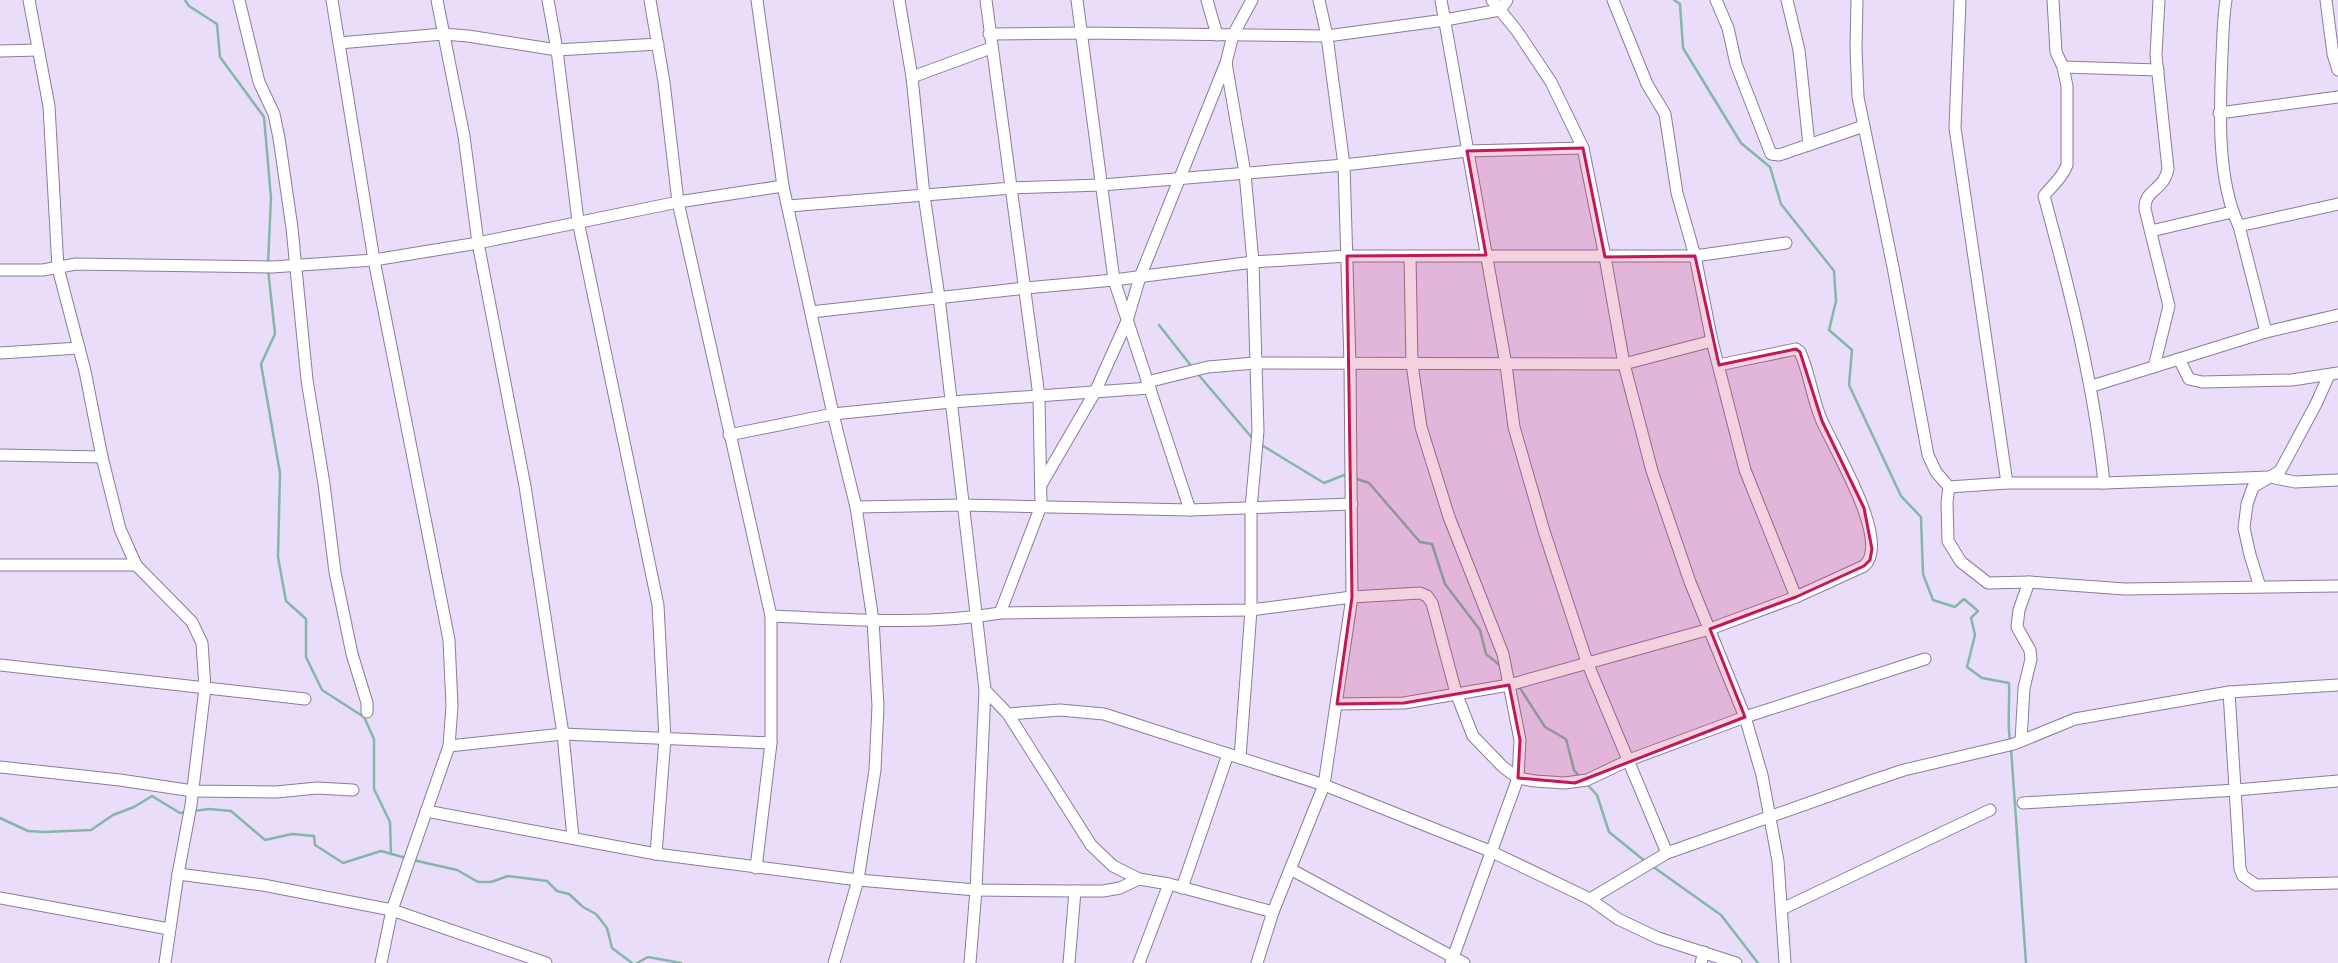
<svg xmlns="http://www.w3.org/2000/svg" width="2338" height="963" font-family="Signika,sans-serif">
<style>
.lines{fill:none;stroke-linecap:round;stroke-linejoin:round}
.stream{stroke:#82b7a9;stroke-width:2.5}
.minor-casing{stroke:#897d97;stroke-width:13}
.minor{stroke:#fff;stroke-width:11}
.marked{fill:#c2185b;fill-opacity:0.2;stroke:#c2185b;stroke-width:3;stroke-linejoin:round}
</style>
<rect width="100%" height="100%" fill="#eaddfa"/>
<g class="lines">
<g class="stream">
<path d="M185,0L189,6L217,24L220,57L264,117L271,198L268,264"/>
<path d="M1674,0L1680,4L1683,48L1741,143L1770,167L1781,204L1834,271L1836,301L1829,330L1852,350L1849,385L1901,496L1921,517L1923,574L1933,600L1955,607L1964,599L1978,611L1971,618L1975,635L1967,667L1982,678L2009,683C2010,703 2007,722 2010,741"/>
<path d="M268,269L275,334L261,364L280,473L278,557L286,601L306,619V657L322,690L364,717L374,739V789L390,822L391,854"/>
<path d="M1159,325L1192,367"/>
<path d="M1197,373L1253,439"/>
<path d="M1260,444L1324,483L1344,475L1347,476"/>
<path d="M1354,478L1369,483L1420,542L1432,544L1445,584L1480,630L1486,654L1502,667"/>
<path d="M1518,685L1545,727L1566,739L1574,770L1580,777"/>
<path d="M2011,748L2026,963"/>
<path d="M1586,783L1597,795L1609,832L1646,862"/>
<path d="M193,811L209,809L231,811L265,840L292,834L314,836L315,845L343,863L381,851L406,858"/>
<path d="M0,818L28,831L45,832L91,830L113,815L134,807L152,796L180,813L186,812"/>
<path d="M413,860L457,870L478,882H491L508,876L547,881L557,891L569,894L583,907L596,914L607,928L612,948L632,963"/>
<path d="M1652,866L1721,915L1758,963"/>
<path d="M637,963L648,957L681,963"/>
</g>
<g class="minor-casing">
<g id="minor">
<path d="M29,0L49,106L58,268L85,371L102,457L120,529L136,565L192,622L202,643L205,688L191,805L178,874L165,963"/>
<path d="M239,0L259,82L274,114L279,138L292,228L307,380L324,484L335,572L352,654L367,703V712"/>
<path d="M332,0L374,260L449,640L452,706L449,746L392,910L381,963"/>
<path d="M437,0L464,136L478,243L525,486L563,734L573,838"/>
<path d="M548,0L557,50L578,221L658,605L665,739L656,854"/>
<path d="M650,0L664,82L678,202L771,616V743L756,868"/>
<path d="M757,0L783,186L833,414L856,507L873,620L878,706L875,770L858,880L834,963"/>
<path d="M899,0L912,77L924,195L939,297L985,690L976,890L970,963"/>
<path d="M986,0L1039,396L1041,506L1000,613"/>
<path d="M1077,0L1114,280L1190,510"/>
<path d="M1207,0L1217,35"/>
<path d="M1441,0L1506,365L1514,427L1544,531L1587,662L1667,853"/>
<path d="M1492,0L1517,31L1551,82L1583,148L1605,257L1624,364L1652,471L1690,582L1745,717L1762,775L1778,861L1785,963"/>
<path d="M1613,0L1647,84L1665,114L1677,193L1695,256L1786,243"/>
<path d="M1716,0L1728,28L1736,64L1771,154L1779,155L1864,126"/>
<path d="M1787,0L1799,50L1809,145"/>
<path d="M1857,0L1856,48L1858,97L1893,267L1928,455L1936,472L1949,487L1947,502L1948,541L1961,562L1988,583L2029,582L2125,589L2338,586"/>
<path d="M1960,0L1955,128L2007,483"/>
<path d="M2053,0L2056,52L2063,67L2067,86V165C2062,179 2052,185 2044,196C2070,291 2094,384 2104,483"/>
<path d="M2226,0C2223,18 2223,37 2222,55C2220,106 2216,179 2239,226L2266,332"/>
<path d="M2326,0L2333,54L2338,70"/>
<path d="M989,34L1082,33L1327,36L1445,20L1500,10L1507,0"/>
<path d="M339,43L443,34L468,36L557,50L658,44"/>
<path d="M0,51L38,50"/>
<path d="M1226,63L1245,173L1253,262L1258,431L1251,508V610L1240,758"/>
<path d="M2063,67L2158,70"/>
<path d="M912,77L991,48"/>
<path d="M2219,113L2338,97"/>
<path d="M789,206L1012,188L1102,185L1344,165L1467,151L1583,148"/>
<path d="M2239,226L2338,204"/>
<path d="M2151,231L2232,212"/>
<path d="M1410,256L1412,364L1421,427L1449,517L1503,654L1520,740L1518,778L1451,963"/>
<path d="M0,270H43L76,264L272,267L374,260L478,243L678,202L783,186"/>
<path d="M811,312L1026,288L1114,280L1253,262L1347,256H1695L1712,341L1745,470L1796,597"/>
<path d="M0,353L79,348"/>
<path d="M2179,359L2189,379L2202,382L2292,380L2338,373"/>
<path d="M2154,367L2169,306L2145,209C2144,189 2164,191 2168,169L2156,55L2159,0"/>
<path d="M1147,382L1208,367L1255,363L1624,364L1712,341"/>
<path d="M2092,386L2266,332L2338,315"/>
<path d="M729,435L833,414L951,402L1150,388"/>
<path d="M0,455L102,457"/>
<path d="M1041,485L1095,392L1127,321L1140,277L1226,63L1233,35L1252,0"/>
<path d="M1949,487L2007,483H2104L2270,477L2295,482L2338,480"/>
<path d="M856,507L964,505L1190,510L1352,504"/>
<path d="M0,565H136"/>
<path d="M2260,587L2250,555L2244,528L2247,504L2253,487L2280,471L2316,404L2329,375"/>
<path d="M771,616C846,619 925,626 1000,613L1251,610L1352,597L1420,593L1427,596L1432,603L1456,693L1473,736L1503,767L1518,778L1535,781L1565,783L1587,780L1629,760L1745,717L1925,659"/>
<path d="M0,665L305,699"/>
<path d="M985,690L1008,714L1091,845L1113,866L1139,879L1169,884L1273,912"/>
<path d="M2229,692L2240,869L2243,876L2256,885L2338,883"/>
<path d="M1337,704L1404,703L1509,685L1710,629L1796,597L1864,566C1892,542 1834,449 1822,421C1812,399 1810,374 1800,352L1796,349L1719,365"/>
<path d="M1008,714L1060,710L1104,714L1324,785L1490,851L1590,899L1618,919L1658,938L1736,963"/>
<path d="M2021,741L2024,688L2031,659L2030,650L2017,627L2019,610L2029,582"/>
<path d="M449,746L563,734L771,743"/>
<path d="M0,767L120,780L193,791L276,792L317,788L353,790"/>
<path d="M2023,803L2236,790L2338,781"/>
<path d="M426,811L656,854L858,880L976,890L1075,891H1103L1120,888L1139,879"/>
<path d="M1292,870L1464,963"/>
<path d="M178,874L263,885L392,910L546,963"/>
<path d="M1182,888L1228,754"/>
<path d="M0,898L169,929"/>
<path d="M1590,899L1667,853L1871,781L1904,770L2014,744L2075,719L2229,692L2338,685"/>
<path d="M1782,909L1990,810"/>
<path d="M1069,963L1075,891"/>
<path d="M1139,963L1169,884"/>
<path d="M1257,963L1273,912L1324,785L1352,597L1350,363L1344,165L1327,36L1319,0"/>
<path d="M1701,963L1704,952"/>
</g>
</g>
<use href="#minor" class="minor"/>
</g>
<path class="marked" d="M1583,148L1605,257L1695,256L1719,365L1796,349L1800,352L1822,421L1864,508L1872,549L1870,560L1864,566L1796,597L1710,629L1745,717L1575,783L1518,778L1520,740L1509,685L1404,703L1337,704L1352,597L1347,256L1486,255L1467,151Z"/>
</svg>
